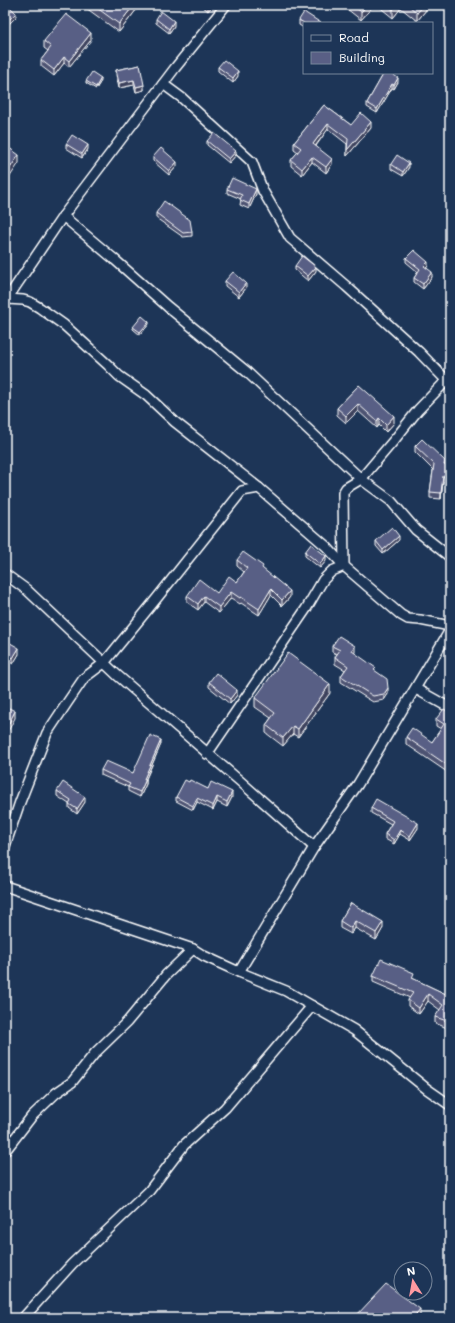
<svg xmlns="http://www.w3.org/2000/svg" width="455" height="1323" font-family="Mali,sans-serif">
<style>
.lines{fill:none;stroke-linecap:round;stroke-linejoin:round}
.minor-casing{stroke:#fff;stroke-width:12}
.minor{stroke:#1d3557;stroke-width:9}
.wall{fill:#4d5272;stroke:#fff}
.shaded-wall{fill:#3e425d;stroke:#fff}
.building{fill:#595f85;stroke:#fff}
</style>
<rect width="100%" height="100%" fill="#1d3557"/>
<filter id="ink" filterUnits="userSpaceOnUse"><feTurbulence type="fractalNoise" baseFrequency=".025" numOctaves="2"/><feDisplacementMap in="SourceGraphic" scale="8" xChannelSelector="R" yChannelSelector="G"/><feConvolveMatrix kernelMatrix="1 2 1 2 8 2 1 2 1" color-interpolation-filters="sRGB"/></filter>
<g filter="url(#ink)">
<g class="lines">
<g class="minor-casing">
<g id="minor">
<path d="M163,84L182,98L252,162L263,191L290,238L346,286L419,352L450,384"/>
<path d="M63,216L114,259L168,307L247,372L361,479L391,501L416,530L450,557"/>
<path d="M7,299L23,300L30,302L40,308L64,325L108,365L119,376L146,395L175,422L259,488L327,547L344,566L401,615L408,619L420,620L450,626"/>
<path d="M5,302L63,216L175,68L226,5"/>
<path d="M5,574L27,590L117,675L241,782L314,847"/>
<path d="M416,689L450,708"/>
<path d="M207,754L306,609L323,580L332,571L344,566L343,493L346,488L361,479L395,439L418,410L450,377"/>
<path d="M5,846L20,802L47,733L67,703L84,678L104,663L157,598L242,491L259,488"/>
<path d="M5,886L193,949L204,956L239,972L286,991L354,1030L427,1089L450,1105"/>
<path d="M239,972L314,847L358,784L450,630"/>
<path d="M5,1151L32,1116L56,1093L72,1082L95,1053L127,1022L166,975L193,949"/>
<path d="M23,1318L72,1264L149,1191L184,1145L225,1108L312,1006"/>
</g>
</g>
<use href="#minor" class="minor"/>
</g>
<g class="wall">
<path d="M5,5L16,17L9,24L5,20Z"/>
<path d="M82,5H140L119,32Z"/>
<path d="M201,5H213L208,11Z"/>
<path d="M342,5H374L361,20Z"/>
<path d="M377,5H426V10L417,21L401,8L393,18Z"/>
<path d="M156,19L174,26L169,33L156,23Z"/>
<path d="M299,20L304,23V28L299,25Z"/>
<path d="M450,35V45L447,44V39Z"/>
<path d="M91,40L69,67L64,63L54,76L41,66V60L48,51L44,48V41Z"/>
<path d="M140,65L144,90L136,92L134,85L119,88L116,75V70Z"/>
<path d="M218,67L238,76L233,83L218,71Z"/>
<path d="M384,73L398,82L394,89L392,88L377,113L367,107V103Z"/>
<path d="M86,81H101L96,89L86,83Z"/>
<path d="M324,105L351,125L371,128L347,156V144L328,129L316,146L332,164L326,173L312,162L302,175L291,166V160L298,152L294,149V143Z"/>
<path d="M207,141L236,155L229,163L207,145Z"/>
<path d="M66,144L88,149L82,158L66,148Z"/>
<path d="M153,157L177,166L169,175L153,161Z"/>
<path d="M391,164L409,167L403,176L391,169Z"/>
<path d="M227,189L256,194L249,209L240,205L241,199L227,193Z"/>
<path d="M156,213L192,232V236L183,237L156,218Z"/>
<path d="M406,258L428,266L426,268L432,277L423,289L414,282V278L418,272L406,262Z"/>
<path d="M295,266L316,271L308,281L295,270Z"/>
<path d="M225,281L246,288L239,297L225,286Z"/>
<path d="M149,324L140,335L133,329V327Z"/>
<path d="M359,385L394,423L386,432L379,425L377,428L358,411L346,423L337,415V408Z"/>
<path d="M415,446L445,465L450,466V484L443,482L441,499L430,498V492L433,470L415,452Z"/>
<path d="M399,540L383,554L376,546V541Z"/>
<path d="M305,552L326,561L320,568L305,556Z"/>
<path d="M237,560L263,569L290,597L282,606L271,595L259,615L241,603L240,604L231,598L219,613L204,602L198,610L187,602V596L217,593L237,582L244,572L237,566Z"/>
<path d="M5,640L19,654L13,664L5,659Z"/>
<path d="M332,646L355,652L354,653L376,672L388,694L384,700L373,702L341,682V676L345,670L335,664V657L337,654L332,652Z"/>
<path d="M209,682L237,695L230,704L209,687Z"/>
<path d="M330,693L298,737L293,734L283,746L266,733V725L271,718L255,707V698Z"/>
<path d="M450,713V774L406,744V737L432,742L441,729L436,726V719Z"/>
<path d="M161,744L146,779V784L140,797L128,791V787L101,775V770L133,773Z"/>
<path d="M189,782L208,789L232,797L227,807L217,802L213,810L197,802L193,810L176,801V797Z"/>
<path d="M57,791L85,802L77,814L69,808V804L57,796Z"/>
<path d="M371,808L418,828L410,840L400,834L394,844L385,839V834L391,824L371,813Z"/>
<path d="M351,903L383,928L376,940L355,928L351,934L340,928V921Z"/>
<path d="M450,944V951L449,950V945Z"/>
<path d="M373,976L414,979L450,996L447,1028L435,1023V1017L440,1010L428,1001L419,1014L408,1006V1000L410,998L373,982Z"/>
</g>
<g class="shaded-wall">
<path d="M134,5H140L119,32V24Z"/>
<path d="M209,5H213L208,11V6Z"/>
<path d="M367,5H374L361,20V12Z"/>
<path d="M397,5H401V8L393,18V10Z"/>
<path d="M424,5H426V10L417,21V13Z"/>
<path d="M16,13V17L9,24V20Z"/>
<path d="M174,21V26L169,33V29Z"/>
<path d="M91,33V40L69,67V61Z"/>
<path d="M64,57V63L54,76V70Z"/>
<path d="M238,71V76L233,83V78Z"/>
<path d="M101,78V81L96,89V87Z"/>
<path d="M398,78V82L394,89V85Z"/>
<path d="M134,80V85L119,88V83Z"/>
<path d="M392,84V88L377,113V109Z"/>
<path d="M144,85V90L136,92V87Z"/>
<path d="M371,122V128L347,156V150Z"/>
<path d="M328,124V129L313,149V144Z"/>
<path d="M88,145V149L82,158V154Z"/>
<path d="M236,151V155L229,163V159Z"/>
<path d="M19,155V163L5,184V175Z"/>
<path d="M312,157V162L302,175V169Z"/>
<path d="M332,159V164L326,173V167Z"/>
<path d="M177,162V166L169,175V171Z"/>
<path d="M409,163V167L403,176V172Z"/>
<path d="M256,189V194L249,209V204Z"/>
<path d="M428,262V266L424,271V266Z"/>
<path d="M316,267V271L308,281V276Z"/>
<path d="M432,272V277L423,289V284Z"/>
<path d="M246,283V288L239,297V292Z"/>
<path d="M149,322V324L140,335V332Z"/>
<path d="M358,404V411L346,423V416Z"/>
<path d="M394,416V423L386,432V425Z"/>
<path d="M379,418V425L377,428V421Z"/>
<path d="M443,476V482L441,499V493Z"/>
<path d="M399,536V540L383,554V550Z"/>
<path d="M326,556V561L320,568V564Z"/>
<path d="M7,588V594L5,598V592Z"/>
<path d="M271,589V595L259,615V609Z"/>
<path d="M290,591V597L282,606V600Z"/>
<path d="M231,592V598L219,613V607Z"/>
<path d="M204,596V602L198,610V604Z"/>
<path d="M355,646V652L352,657V651Z"/>
<path d="M19,648V654L13,664V658Z"/>
<path d="M330,684V693L298,737V729Z"/>
<path d="M388,688V694L384,700V694Z"/>
<path d="M237,690V695L230,704V699Z"/>
<path d="M15,711V718L5,737V731Z"/>
<path d="M293,726V734L283,746V738Z"/>
<path d="M161,740V744L144,783V779Z"/>
<path d="M146,779V784L140,797V792Z"/>
<path d="M232,792V797L227,807V802Z"/>
<path d="M85,797V802L77,814V809Z"/>
<path d="M217,797V802L213,810V806Z"/>
<path d="M197,798V802L193,810V806Z"/>
<path d="M418,823V828L410,840V836Z"/>
<path d="M400,830V834L394,844V840Z"/>
<path d="M355,921V928L351,934V928Z"/>
<path d="M383,922V928L376,940V933Z"/>
<path d="M428,994V1001L419,1014V1008Z"/>
<path d="M450,1014V1021L447,1028V1021Z"/>
<path d="M420,1309V1318H413Z"/>
</g>
<g class="building">
<path d="M5,5H8L16,13L9,20L5,16Z"/>
<path d="M93,5H134L119,24Z"/>
<path d="M353,5H367L361,12Z"/>
<path d="M387,5H397L393,10Z"/>
<path d="M408,5H424L417,13Z"/>
<path d="M161,11L174,21L169,29L156,19Z"/>
<path d="M304,12L321,23H304L299,20Z"/>
<path d="M66,14L91,33L69,61L64,57L54,70L41,60L51,47L44,41Z"/>
<path d="M450,35V41L447,39Z"/>
<path d="M224,60L238,71L233,78L218,67Z"/>
<path d="M140,65L144,85L136,87L134,80L119,83L116,70Z"/>
<path d="M92,72L101,78L96,87L86,81Z"/>
<path d="M384,73H391L398,78L394,85L392,84L377,109L367,103Z"/>
<path d="M324,105L351,125L361,113L371,122L347,150L348,139L328,124L313,144L332,159L326,167L312,157L302,169L291,160L301,148L294,143Z"/>
<path d="M214,133L236,151L229,159L207,141Z"/>
<path d="M72,135L88,145L82,154L66,144Z"/>
<path d="M5,145L19,155L5,175Z"/>
<path d="M161,148L177,162L169,171L153,157Z"/>
<path d="M397,155L409,163L403,172L391,164Z"/>
<path d="M232,178L256,189L249,204L240,200L242,195L227,189Z"/>
<path d="M164,201L190,220L192,232L183,233L156,213Z"/>
<path d="M414,250L428,262L424,266L432,272L423,284L414,278L420,269L406,258Z"/>
<path d="M302,256L316,267L308,276L295,266Z"/>
<path d="M233,272L246,283L239,292L225,281Z"/>
<path d="M142,316L149,322L140,332L133,327Z"/>
<path d="M359,385L394,416L386,425L379,418L377,421L358,404L346,416L337,408Z"/>
<path d="M422,439L445,461L444,465L450,466V478L443,476L441,493L430,492L434,464L415,446Z"/>
<path d="M392,527L399,536L383,550L376,541Z"/>
<path d="M311,544L326,556L320,564L305,552Z"/>
<path d="M243,552L263,566L262,568L290,591L282,600L271,589L259,609L241,597L240,598L231,592L219,607L204,596L198,604L187,596L199,579L217,593L229,576L237,582L247,568L237,560Z"/>
<path d="M339,636L355,646L352,651L376,668L374,670L387,679L388,688L384,694L373,696L341,676L348,666L335,657L340,650L332,646Z"/>
<path d="M5,640L19,648L13,658L5,653Z"/>
<path d="M288,653L330,684L298,729L293,726L283,738L266,725L275,713L255,698Z"/>
<path d="M216,673L237,690L230,699L209,682Z"/>
<path d="M5,706L15,711L5,731Z"/>
<path d="M444,709L450,713V767L406,737L412,728L432,742L444,724L436,719Z"/>
<path d="M150,735L161,740L144,779H146L140,792L128,787L130,784L101,770L106,761L133,773Z"/>
<path d="M185,780L189,782L190,780L208,789L211,782L232,792L227,802L217,797L213,806L197,798L193,806L176,797Z"/>
<path d="M63,782L85,797L77,809L69,804L71,800L57,791Z"/>
<path d="M376,799L418,823L410,836L400,830L394,840L385,834L393,821L371,808Z"/>
<path d="M351,903L383,922L376,933L355,921L351,928L340,921Z"/>
<path d="M381,959L414,973L412,978L450,996V1014L447,1021L435,1017L443,1005L428,994L419,1008L408,1000L413,993L373,976Z"/>
<path d="M386,1284L420,1309L413,1318H358L356,1316Z"/>
</g>
</g>
<rect width="455" height="1323" fill="none" stroke="#1d3557" stroke-width="20"/>
<rect x="10" y="10" width="435" height="1303" fill="none" stroke="#fff" stroke-width="1.5" filter="url(#ink)"/>
<rect x="303" y="22" width="130" height="52" fill="#1d3557" stroke="#77869a"/>
<rect x="311" y="35" width="20" height="6" fill="#1d3557" stroke="#77869a"/>
<text x="339" y="42" font-size="12" fill="#ffffff">Road</text>
<rect x="311" y="52" width="20" height="12" fill="#595f85" stroke="#77869a"/>
<text x="339" y="62" font-size="12" fill="#ffffff">Building</text>
<g transform="translate(413 1281) rotate(349)"><circle r="19" fill="#1d3557" stroke="#77869a"/>
<path d="M0-3L7 15L0 10L-7 15Z" fill="#ff9aa2"/>
<text y="-6" font-size="11" font-weight="bold" text-anchor="middle" fill="#ffffff">N</text>
</g>
</svg>
